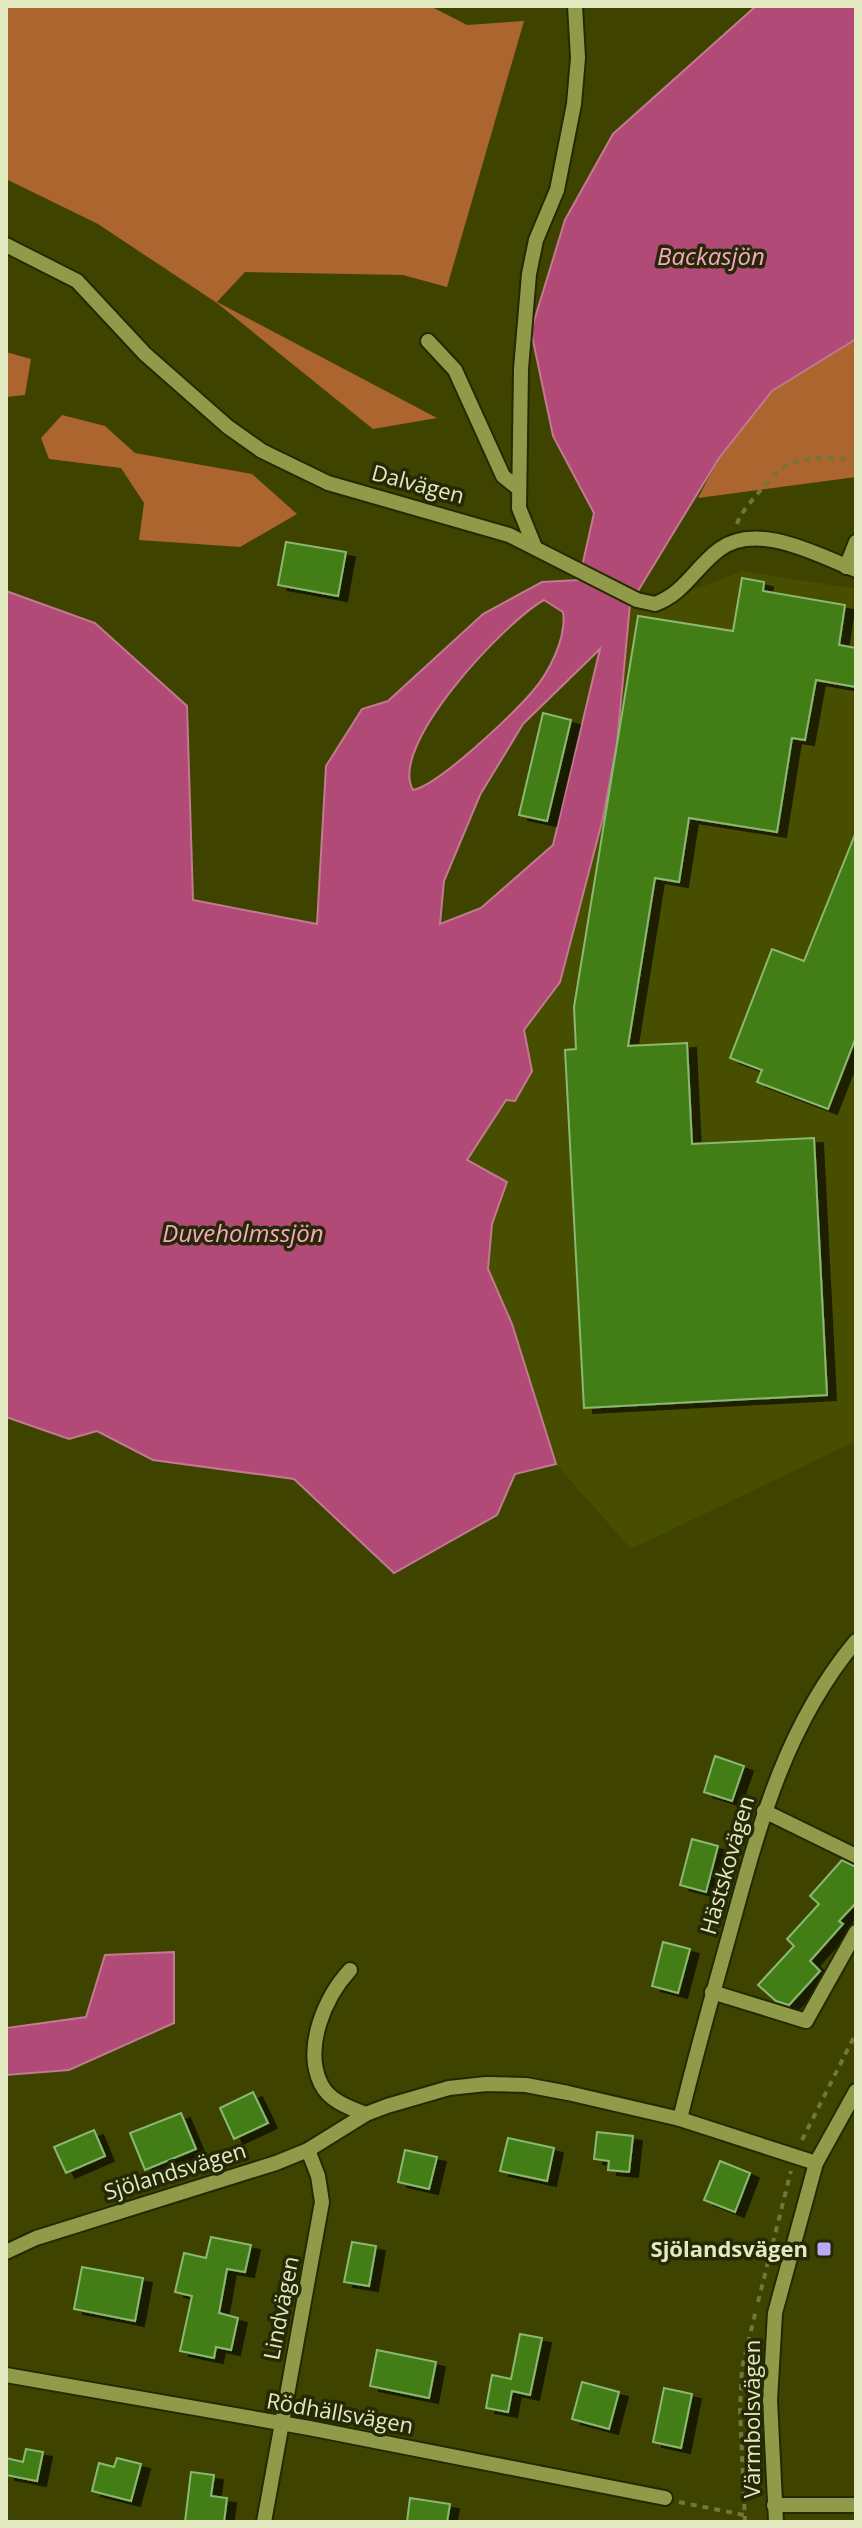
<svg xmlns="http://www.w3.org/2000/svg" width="862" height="2528" font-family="'Open Sans',sans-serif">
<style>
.built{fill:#484e00}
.forest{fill:#ac652e}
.water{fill:#b24a78;stroke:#c17a8e;stroke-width:2;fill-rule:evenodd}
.building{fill:#437d18;stroke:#8bb873;stroke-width:2;filter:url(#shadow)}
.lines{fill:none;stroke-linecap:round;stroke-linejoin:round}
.minor-casing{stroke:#252900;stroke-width:18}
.path{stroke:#71773c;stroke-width:4;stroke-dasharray:6 6;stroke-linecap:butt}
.minor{stroke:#909b4a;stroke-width:14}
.poi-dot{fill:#bda9f5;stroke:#252906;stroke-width:3}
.labels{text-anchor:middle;stroke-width:7;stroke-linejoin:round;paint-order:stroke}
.street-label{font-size:22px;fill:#e3eac2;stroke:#252906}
.poi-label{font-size:22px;font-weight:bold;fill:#e3eac2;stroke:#252906;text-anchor:end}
.water-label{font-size:24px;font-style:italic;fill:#f9a6c5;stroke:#252906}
</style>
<defs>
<filter id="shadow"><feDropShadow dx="9" dy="5" stdDeviation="0" flood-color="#0009"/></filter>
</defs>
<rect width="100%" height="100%" fill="#3e4400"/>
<path class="built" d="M744,571L856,589V1441L631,1549L556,1464L512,1324L488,1269L492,1224L507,1182L467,1160L506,1099L523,1030L560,982L617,743L630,604L641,609Z"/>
<g class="forest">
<path d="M430,6L467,25L524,21L447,287L403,275L245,272L217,302L437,418L373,429L217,303L98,224L6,179V7Z"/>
<path d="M856,339V477L698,498L719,458L772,391Z"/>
<path d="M6,352L31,359L25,395L6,397Z"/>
<path d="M62,415L105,426L135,453L252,474L297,514L240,547L139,540L144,503L121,468L49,459L41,438Z"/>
</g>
<g class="water">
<path d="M756,6H856V339L772,391L719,458L630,604L617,743L603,818L560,982L524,1030L532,1071L515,1101L506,1100L467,1160L507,1182L492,1224L488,1269L512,1324L556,1464L515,1474L497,1515L394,1573L294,1479L153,1460L97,1431L69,1439L6,1417V591L95,623L187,706L193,900L317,924L326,766L362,709L388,701L483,614L542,582L579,580L594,513L553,436L531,331L565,220L613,134ZM544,600L563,612C567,637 549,673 532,692C512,715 439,785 413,790C387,746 506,621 544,600ZM600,649L553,845L481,908L440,924L444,881L480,795L523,724Z"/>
<path d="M174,1952V2023L69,2070L6,2075V2028L86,2017L105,1955Z"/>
</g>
<g class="building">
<path d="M286,542L346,552L338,596L278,585Z"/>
<path d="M742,578L764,582L763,591L845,605L839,645L856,648V687L816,680L805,740L792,738L777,832L689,818L679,882L655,878L628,1046L687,1043L692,1144L814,1138L827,1395L584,1408L565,1050L576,1049L574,1007L638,616L733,631Z"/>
<path d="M543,713L571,720L547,821L519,815Z"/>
<path d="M856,832V1037L828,1109L757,1082L762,1070L730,1058L772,949L804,961Z"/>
<path d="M715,1756L744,1766L732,1801L704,1792Z"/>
<path d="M692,1839L718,1846L706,1892L680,1885Z"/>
<path d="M842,1860L856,1867V1903L839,1921L843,1924L810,1961L820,1971L789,2005L776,2001L758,1985L794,1946L787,1939L819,1904L810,1896Z"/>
<path d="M663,1942L690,1949L678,1993L652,1986Z"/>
<path d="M253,2092L268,2123L234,2139L220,2108Z"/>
<path d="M181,2113L196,2149L145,2170L130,2133Z"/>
<path d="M94,2130L105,2156L66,2173L54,2147Z"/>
<path d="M597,2132L633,2136L629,2172L608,2170L609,2161L594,2159Z"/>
<path d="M508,2138L554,2148L547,2181L500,2171Z"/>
<path d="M405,2150L437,2157L429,2189L398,2182Z"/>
<path d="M720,2161L750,2173L735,2212L704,2200Z"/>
<path d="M211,2237L251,2245L245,2272L227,2269L219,2313L238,2318L231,2350L216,2347L214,2358L180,2351L192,2296L175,2292L184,2253L206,2258Z"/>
<path d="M352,2242L376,2246L369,2286L344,2282Z"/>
<path d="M82,2267L143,2278L135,2321L74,2309Z"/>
<path d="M520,2334L542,2338L530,2395L512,2391L508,2412L486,2408L492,2375L511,2379Z"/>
<path d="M377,2350L436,2362L429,2398L370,2386Z"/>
<path d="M582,2382L619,2392L609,2429L572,2419Z"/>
<path d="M664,2388L692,2394L681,2448L653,2442Z"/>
<path d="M26,2449L43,2452L37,2481L6,2475V2458L23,2462Z"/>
<path d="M117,2458L141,2464L131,2501L92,2491L99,2463L114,2467Z"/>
<path d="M191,2472L214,2475L211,2496L227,2498L224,2522H185Z"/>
<path d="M410,2498L450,2504L447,2522H407Z"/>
</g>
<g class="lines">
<g class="minor-casing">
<g id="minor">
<path d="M6,245L77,281L145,354L228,427L262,451L328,483L509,535L637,600L655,604C685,593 695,567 720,549C758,521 819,556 856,570"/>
<path d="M428,341L455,370L503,476L519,489"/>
<path d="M534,545L519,508L521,369L529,274L536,240L557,190L574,104L578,58L575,6"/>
<path d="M846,567L856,542"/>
<path d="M764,1811L856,1856"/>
<path d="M350,1970C325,1997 303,2048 321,2084C329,2101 350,2108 366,2114"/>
<path d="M712,1992L806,2021L856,1932"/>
<path d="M680,2119C695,2057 712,1997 729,1936C758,1830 784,1727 856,1641"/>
<path d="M6,2252L36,2238L276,2163L308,2150L366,2114L387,2106L449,2088L486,2084L526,2085L568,2093L680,2119L816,2163"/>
<path d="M6,2375L309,2428L665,2498"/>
<path d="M774,2505H856"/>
<path d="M264,2522L322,2202L318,2176L308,2150"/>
<path d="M776,2522L770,2400L775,2313L816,2163L856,2091"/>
</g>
</g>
<g class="path">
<path d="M737,524C741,512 751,502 759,492C792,451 808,458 856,459"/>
<path d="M802,2140L856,2033"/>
<path d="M758,2302L791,2171"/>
<path d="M679,2502L744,2515"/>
<path d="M745,2522L740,2409L742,2368L756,2310"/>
</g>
<use href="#minor" class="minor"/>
</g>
<rect class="poi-dot" x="816" y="2241" width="16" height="16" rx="4"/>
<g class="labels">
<g class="street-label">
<text transform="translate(418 484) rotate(15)" y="8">Dalvägen</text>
<text transform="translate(727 1865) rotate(-74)" y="8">Hästskovägen</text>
<text transform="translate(175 2171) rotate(-17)" y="8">Sjölandsvägen</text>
<text transform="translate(281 2308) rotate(-79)" y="8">Lindvägen</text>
<text transform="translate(340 2413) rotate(10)" y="8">Rödhällsvägen</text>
<text transform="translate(752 2419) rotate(-90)" y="8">Värmbolsvägen</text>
</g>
<g class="poi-label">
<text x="808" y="2257">Sjölandsvägen</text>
</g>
<g class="water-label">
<text x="711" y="265">Backasjön</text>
<text x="243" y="1242">Duveholmssjön</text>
</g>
</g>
<rect width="862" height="2528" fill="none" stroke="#e3eac2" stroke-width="16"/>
</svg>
